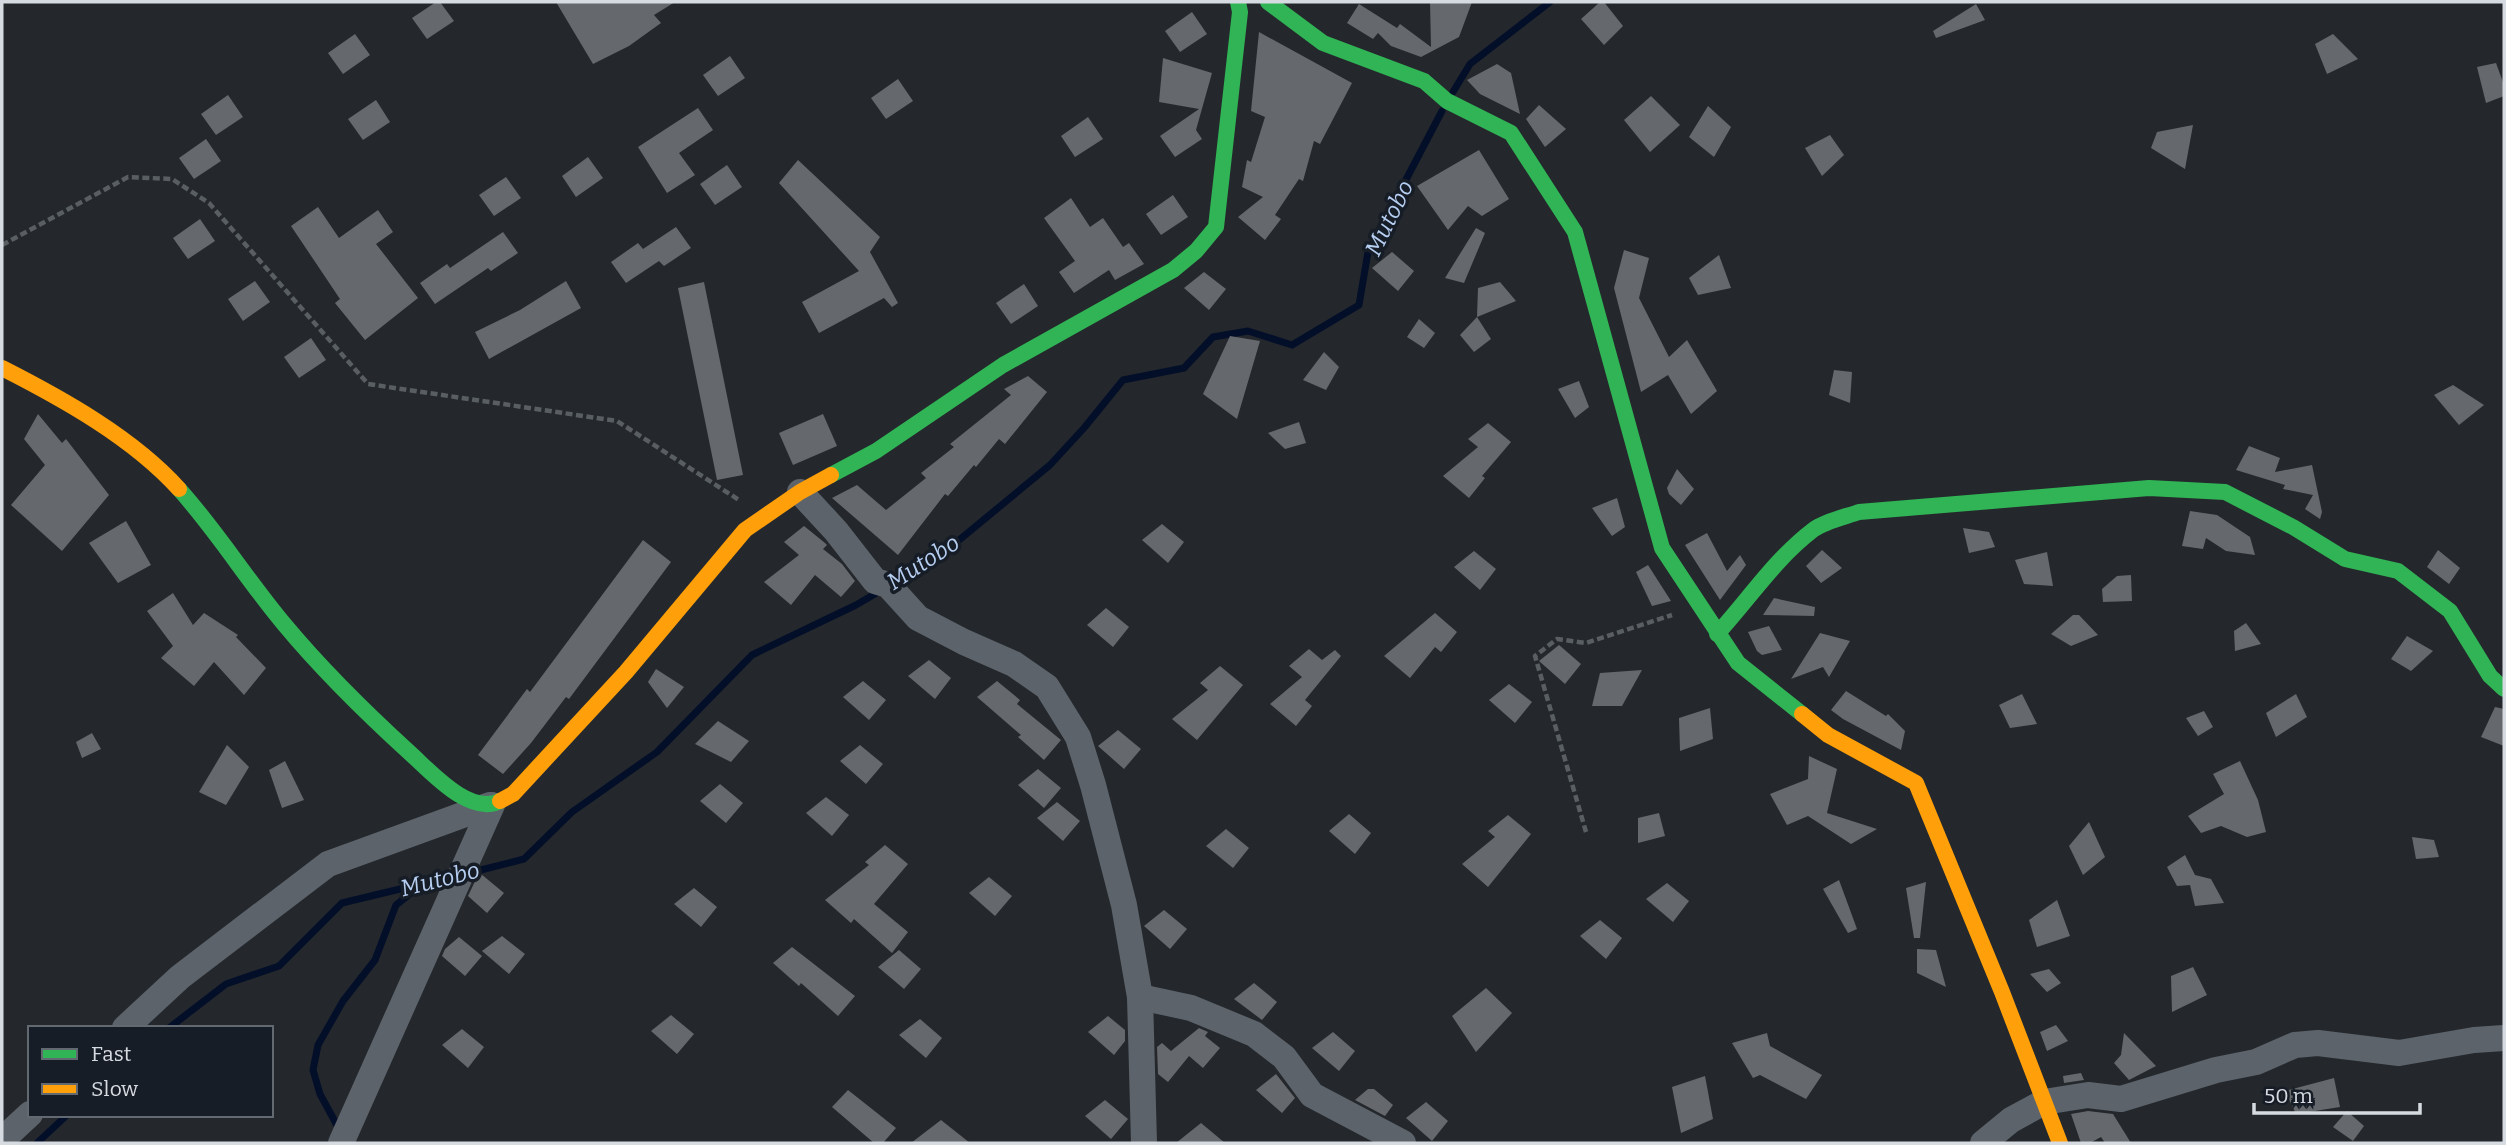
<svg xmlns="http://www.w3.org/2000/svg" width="2506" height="1145" font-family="Bitter,serif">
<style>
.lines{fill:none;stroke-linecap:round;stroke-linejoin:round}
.stream{stroke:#030f29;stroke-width:7}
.building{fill:#65686c}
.path{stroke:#595e63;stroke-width:4.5;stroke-dasharray:7 3.5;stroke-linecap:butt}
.street{stroke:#5c636b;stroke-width:26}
.fast{stroke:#30b455;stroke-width:16}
.slow{stroke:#ff9f0a;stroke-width:16}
.labels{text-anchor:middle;stroke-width:7;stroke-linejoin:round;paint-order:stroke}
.water-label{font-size:23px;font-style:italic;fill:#b6cef1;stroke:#171d26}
</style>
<rect width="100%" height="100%" fill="#24282c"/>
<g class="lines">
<g class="stream">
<path d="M1453,92L1470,64L1550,2"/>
<path d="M893,583L941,555L1050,465L1084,428L1123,380L1184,368L1213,337L1248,331L1292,345L1359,305L1368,252L1442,111"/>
<path d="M469,873L524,859L572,812L657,752L752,655L856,605L880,591"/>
<path d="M169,1028L226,984L279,966L342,903L454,876"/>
<path d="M339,1129L320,1094L313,1070L318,1045L343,1001L375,960L396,905L420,886"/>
<path d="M37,1143L67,1115"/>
</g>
</g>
<g class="building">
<path d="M436,2H440L454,21L427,39L412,18Z"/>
<path d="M556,2H675L654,15L661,23L629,46L593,64Z"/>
<path d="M1430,2H1472L1459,37L1421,57L1391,46L1378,33L1373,39L1347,23L1359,4L1397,28L1400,24L1431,47Z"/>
<path d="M1600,2H1604L1623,26L1604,45L1581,19Z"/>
<path d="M1976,4L1985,20L1936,38L1933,31Z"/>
<path d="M1192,12L1207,34L1180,52L1165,31Z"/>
<path d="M1259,32L1352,83L1320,144L1314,141L1303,181L1299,179L1275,215L1281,219L1265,240L1238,217L1263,197L1242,187L1247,160L1251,162L1265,117L1251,111Z"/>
<path d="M355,34L370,55L343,74L328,53Z"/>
<path d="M2333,34L2358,59L2327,74L2315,44Z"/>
<path d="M730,56L745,78L718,96L703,75Z"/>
<path d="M1163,58L1212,73L1196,130L1202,139L1175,157L1160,136L1199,109L1159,102Z"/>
<path d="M2496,63L2504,85V96L2486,103L2477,67Z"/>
<path d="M1497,64L1511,73L1520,114L1480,94L1467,80Z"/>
<path d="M898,79L913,101L886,119L871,98Z"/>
<path d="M228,95L243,117L216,135L201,114Z"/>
<path d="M1651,96L1680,125L1650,152L1624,120Z"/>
<path d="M376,100L390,122L363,140L348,119Z"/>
<path d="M1539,105L1566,129L1545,147L1526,119Z"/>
<path d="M1708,106L1731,127L1714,157L1689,137Z"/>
<path d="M698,108L713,130L679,153L695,175L667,193L638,147Z"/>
<path d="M1088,117L1103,139L1075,157L1061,136Z"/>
<path d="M2193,125L2185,169L2151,148L2157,132Z"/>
<path d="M1830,135L1844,155L1822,176L1805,148Z"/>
<path d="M206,139L221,161L194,179L179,158Z"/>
<path d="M1479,150L1509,199L1482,216L1468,206L1448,230L1417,186Z"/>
<path d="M588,157L603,178L576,197L562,176Z"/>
<path d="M798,160L880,237L870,252L898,303L892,307L884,298L819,333L802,302L859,271L779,183Z"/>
<path d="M727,165L742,187L715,205L700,184Z"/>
<path d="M506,177L521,198L494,216L479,195Z"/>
<path d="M1173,195L1188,217L1161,235L1146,214Z"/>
<path d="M1071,198L1090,227L1103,218L1123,247L1129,243L1144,264L1115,280L1109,270L1074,293L1059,272L1075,261L1044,218Z"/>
<path d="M318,207L339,238L378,210L393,232L376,244L418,298L365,340L335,303L340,299L291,226Z"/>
<path d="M200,219L215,241L188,259L173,238Z"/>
<path d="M676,227L691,248L664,266L659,261L626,283L611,262L638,243L643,249Z"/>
<path d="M1476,228L1485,233L1464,283L1445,278Z"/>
<path d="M503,232L518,253L491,271L488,268L435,304L420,283L447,264L450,268Z"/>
<path d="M1624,250L1649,258L1639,298L1669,357L1687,340L1717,391L1691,414L1668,375L1641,392L1614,288Z"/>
<path d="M1392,252L1414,271L1398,291L1372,268Z"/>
<path d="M1719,255L1731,288L1698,295L1689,278Z"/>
<path d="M1204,272L1226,289L1209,310L1184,288Z"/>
<path d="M255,281L270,302L243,321L228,299Z"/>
<path d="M566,281L581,308L489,359L475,332L520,310Z"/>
<path d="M704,282L743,475L717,480L678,288Z"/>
<path d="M1500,282L1516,301L1477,317L1478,288Z"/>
<path d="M1024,284L1038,306L1011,324L996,303Z"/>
<path d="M1477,317L1491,339L1474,352L1460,335Z"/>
<path d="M1419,319L1435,333L1424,348L1407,337Z"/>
<path d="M1230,336L1260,341L1237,419L1203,394Z"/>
<path d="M311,338L326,360L299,378L284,357Z"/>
<path d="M1324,352L1339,367L1326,390L1303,380Z"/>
<path d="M1834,370L1852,372L1850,403L1829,395Z"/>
<path d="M1028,376L1047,392L1005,444L999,439L976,467L974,465L948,496L945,494L898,555L832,498L857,485L886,510L926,478L921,473L954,447L950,444L1011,395L1004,389Z"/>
<path d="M1579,381L1589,407L1575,418L1558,389Z"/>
<path d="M2453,385L2484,405L2459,425L2434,395Z"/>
<path d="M38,414L62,443L66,439L109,495L62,551L11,505L45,465L24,439Z"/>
<path d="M823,414L837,446L793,465L779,433Z"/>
<path d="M1299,422L1306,443L1285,449L1268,433Z"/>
<path d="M1488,423L1511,442L1482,476L1485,478L1469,498L1443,476L1478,447L1468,439Z"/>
<path d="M2249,446L2280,458L2275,472L2312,465L2322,512L2320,519L2305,509L2313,495L2283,489L2285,485L2236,470Z"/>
<path d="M1677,469L1694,489L1681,505L1669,494L1667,488Z"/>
<path d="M1617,498L1625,527L1612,536L1592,508Z"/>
<path d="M2190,511L2217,515L2250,537L2255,555L2226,551L2206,538L2203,549L2182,546Z"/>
<path d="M126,521L151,565L118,583L89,543Z"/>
<path d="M1162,524L1184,542L1168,563L1142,540Z"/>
<path d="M804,526L825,543L827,545L823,549L842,564L855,581L841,597L815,575L791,605L764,582L799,555L784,542Z"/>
<path d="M1963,528L1989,532L1995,547L1969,553Z"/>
<path d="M1707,533L1727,571L1740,555L1746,565L1720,600L1685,545Z"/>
<path d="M643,540L671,562L569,699L566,697L531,743L503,774L478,755L527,689L530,692Z"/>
<path d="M1822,550L1842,568L1821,583L1806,566Z"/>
<path d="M2438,550L2460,568L2449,584L2427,567Z"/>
<path d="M1474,551L1496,569L1480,590L1454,567Z"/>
<path d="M2047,552L2053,586L2024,584L2015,560Z"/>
<path d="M1648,565L1671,601L1652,606L1636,572Z"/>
<path d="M2131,575L2132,601L2103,602L2102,589L2117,576Z"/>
<path d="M173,593L193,625L204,613L238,635L236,637L266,668L244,695L214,662L194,686L161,658L173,646L147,611Z"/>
<path d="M1774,598L1815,607L1814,616L1763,615Z"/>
<path d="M1106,608L1129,627L1113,647L1087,625Z"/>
<path d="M1435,613L1457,632L1441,652L1435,647L1410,678L1384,656Z"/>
<path d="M2073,615H2079L2098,635L2071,646L2051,634Z"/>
<path d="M2246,623L2261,644L2235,651L2234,631Z"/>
<path d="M1769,626L1782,650L1762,655L1757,651L1748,632Z"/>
<path d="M1820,633L1850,641L1829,677L1823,667L1791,679Z"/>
<path d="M2407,636L2433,651L2411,671L2391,659Z"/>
<path d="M1559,645L1581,664L1565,684L1539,661Z"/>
<path d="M1309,649L1322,660L1335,650L1341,656L1305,700L1312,706L1296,726L1270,704L1302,677L1289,666Z"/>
<path d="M929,660L951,678L935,699L908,676Z"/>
<path d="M1220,666L1243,685L1197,740L1172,719L1208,690L1200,683Z"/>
<path d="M656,669L684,687L667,708L648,682Z"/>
<path d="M1642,670L1622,706H1592L1600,673Z"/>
<path d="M863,681L886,700L869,720L843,697Z"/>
<path d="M997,681L1020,700L1017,704L1061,740L1044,760L1018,737L1021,735L977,697Z"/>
<path d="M1509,684L1532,702L1515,723L1489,700Z"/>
<path d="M1846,691L1886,716L1888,714L1905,731L1901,750L1843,719L1831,710Z"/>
<path d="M2022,694L2037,724L2010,728L1999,705Z"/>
<path d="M2296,694L2307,717L2276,737L2266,713Z"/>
<path d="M2495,707L2504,709V746L2481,737Z"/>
<path d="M1710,708L1713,739L1680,751L1679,718Z"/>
<path d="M2204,711L2213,727L2198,736L2186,718Z"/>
<path d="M718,721L749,741L731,762L695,744Z"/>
<path d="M1118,730L1141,749L1124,769L1098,746Z"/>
<path d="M92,733L101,749L82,758L76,742Z"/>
<path d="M227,745L249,767L226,805L199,792Z"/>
<path d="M860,745L883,764L866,784L840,761Z"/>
<path d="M1809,756L1837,769L1827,813L1877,829L1851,844L1808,816L1787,825L1770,794L1808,779Z"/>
<path d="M285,761L304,800L282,808L269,770Z"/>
<path d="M2240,761L2258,800L2266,832L2247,837L2221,826L2201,833L2188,816L2224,794L2213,774Z"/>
<path d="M1038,769L1061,788L1044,808L1018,785Z"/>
<path d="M720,784L743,803L726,823L700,801Z"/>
<path d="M826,797L849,815L832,836L806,813Z"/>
<path d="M1057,802L1080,821L1063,841L1037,818Z"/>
<path d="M1659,813L1665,836L1638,843V818Z"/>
<path d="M1349,814L1371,833L1355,854L1329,831Z"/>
<path d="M1508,815L1531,834L1488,887L1462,864L1495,837L1488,831Z"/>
<path d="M2089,822L2105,857L2083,875L2069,846Z"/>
<path d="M1226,829L1249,848L1233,868L1206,846Z"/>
<path d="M2412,837L2434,840L2439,857L2416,859Z"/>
<path d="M885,845L908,864L874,904L908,932L892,953L854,919L851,923L825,900L869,865L865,862Z"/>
<path d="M2185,855L2195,875L2211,879L2224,903L2195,906L2190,885L2177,886L2167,867Z"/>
<path d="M481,874L504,893L487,913L468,896L477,877Z"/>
<path d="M989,877L1012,896L995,916L969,893Z"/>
<path d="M1839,880L1857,929L1848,933L1823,889Z"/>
<path d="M1926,882L1920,938H1914L1906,888Z"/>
<path d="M1667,883L1689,901L1673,922L1646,899Z"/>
<path d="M694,888L717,907L701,927L674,904Z"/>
<path d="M2057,900L2070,936L2037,947L2029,920Z"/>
<path d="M1164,910L1187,929L1170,949L1144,926Z"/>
<path d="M1600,920L1622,938L1606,959L1580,936Z"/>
<path d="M502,936L525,954L509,974L482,951Z"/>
<path d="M459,937L482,956L465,976L442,956L445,949Z"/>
<path d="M792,947L855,996L838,1016L801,983L799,986L773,963Z"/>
<path d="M1917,949L1936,950L1946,987L1917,973Z"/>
<path d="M899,950L921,969L904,989L878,967Z"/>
<path d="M2193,967L2207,995L2172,1012L2171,976Z"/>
<path d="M2049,969L2061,983L2047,992L2030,974Z"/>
<path d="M1254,983L1277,1002L1262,1020L1234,999Z"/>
<path d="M1486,988L1512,1013L1476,1052L1452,1016Z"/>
<path d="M671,1015L694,1034L677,1054L651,1031Z"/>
<path d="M1108,1016L1125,1030V1041L1114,1055L1088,1032Z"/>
<path d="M920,1019L942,1038L926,1058L899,1035Z"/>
<path d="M2056,1025L2068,1041L2047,1051L2040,1032Z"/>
<path d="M1199,1028L1208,1032L1205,1036L1220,1048L1203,1068L1189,1056L1168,1082L1158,1074L1157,1047L1162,1043L1171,1051Z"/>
<path d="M462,1029L484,1047L468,1068L442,1045Z"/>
<path d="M1333,1032L1355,1051L1339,1071L1312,1048Z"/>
<path d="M1767,1033L1770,1046L1822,1075L1806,1099L1760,1075L1753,1078L1732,1043Z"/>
<path d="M2124,1033L2156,1066L2129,1080L2114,1063L2121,1055Z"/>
<path d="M2081,1073L2084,1080L2064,1083L2063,1076Z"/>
<path d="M1276,1074L1295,1098L1282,1113L1256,1090Z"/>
<path d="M1705,1076L1713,1119L1681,1133L1672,1087Z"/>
<path d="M2334,1078L2340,1107L2296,1114L2285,1091Z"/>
<path d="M1368,1089H1374L1393,1105L1385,1116L1355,1100Z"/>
<path d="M848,1090L896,1128L883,1143H874L832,1107Z"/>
<path d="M1105,1100L1128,1119L1111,1139L1085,1116Z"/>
<path d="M1426,1102L1448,1121L1432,1141L1406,1118Z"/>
<path d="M2088,1111L2113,1114L2131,1143H2105L2101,1137L2090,1143H2081L2071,1114Z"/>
<path d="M2347,1111L2364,1126L2353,1141L2333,1127Z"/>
<path d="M941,1120L970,1143H911Z"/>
<path d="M1201,1123L1225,1143H1176Z"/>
</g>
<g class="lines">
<g class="path">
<path d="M2,245L128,177L172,179L209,203L368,384L617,421L739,500"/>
<path d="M1586,832L1535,656L1557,639L1586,643L1672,615"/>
</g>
<g class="street">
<path d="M800,492L836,531L875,581L888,585L918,618L964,642L1014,664L1047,687L1078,737L1093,785L1124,905L1140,997L1144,1143"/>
<path d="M1140,997L1191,1008L1254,1034L1284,1057L1312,1095L1403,1143"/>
<path d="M125,1028L180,977L328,864L490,805"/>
<path d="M2,1140L30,1114"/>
<path d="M341,1143L492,805"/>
<path d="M1983,1143L2011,1120L2044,1102L2088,1095L2121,1099L2216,1070L2256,1062L2295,1045L2318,1043L2399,1053L2474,1040L2504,1038"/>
</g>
<g class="fast">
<path d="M1268,2L1323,43L1424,81L1447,101L1511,133L1575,232L1662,548L1738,663L1802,714"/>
<path d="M831,475L876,451L1003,365L1173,270L1196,251L1216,227L1240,12L1238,2"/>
<path d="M179,489C217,531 247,580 284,624C323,671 366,713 411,754C432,773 470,816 500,801"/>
<path d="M1717,634C1749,599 1775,559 1813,530C1825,521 1845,517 1859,512L2149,488L2225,492L2293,527L2345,559L2398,571L2450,611L2490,676L2504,689"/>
</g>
<g class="slow">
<path d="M2,368C63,399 133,438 179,489"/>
<path d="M1802,714L1828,735L1916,783L2002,992L2060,1143"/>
<path d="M500,801L513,794L626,672L745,530L800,492L831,475"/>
</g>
</g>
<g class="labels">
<g class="water-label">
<text transform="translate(1389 218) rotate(-64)" y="8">Mutobo</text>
<text transform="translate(923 562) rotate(-33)" y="8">Mutobo</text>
<text transform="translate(440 879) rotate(-14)" y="8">Mutobo</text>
</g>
</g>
<rect width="2506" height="1145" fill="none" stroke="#d6dbe1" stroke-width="7"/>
<rect x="28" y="1026" width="245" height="91" fill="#171d26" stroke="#636971" stroke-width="2"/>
<rect x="42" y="1049" width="35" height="10" fill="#30b455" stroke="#636971" stroke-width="2"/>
<text x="91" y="1061" font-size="21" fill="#d6dbe1">Fast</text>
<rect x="42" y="1084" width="35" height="10" fill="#ff9f0a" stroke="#636971" stroke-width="2"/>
<text x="91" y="1096" font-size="21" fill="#d6dbe1">Slow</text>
<path d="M2254 1103v10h166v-10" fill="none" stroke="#d6dbe1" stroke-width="3.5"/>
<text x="2264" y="1103" font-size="21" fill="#d6dbe1" stroke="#171d26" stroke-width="5" paint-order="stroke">50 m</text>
</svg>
